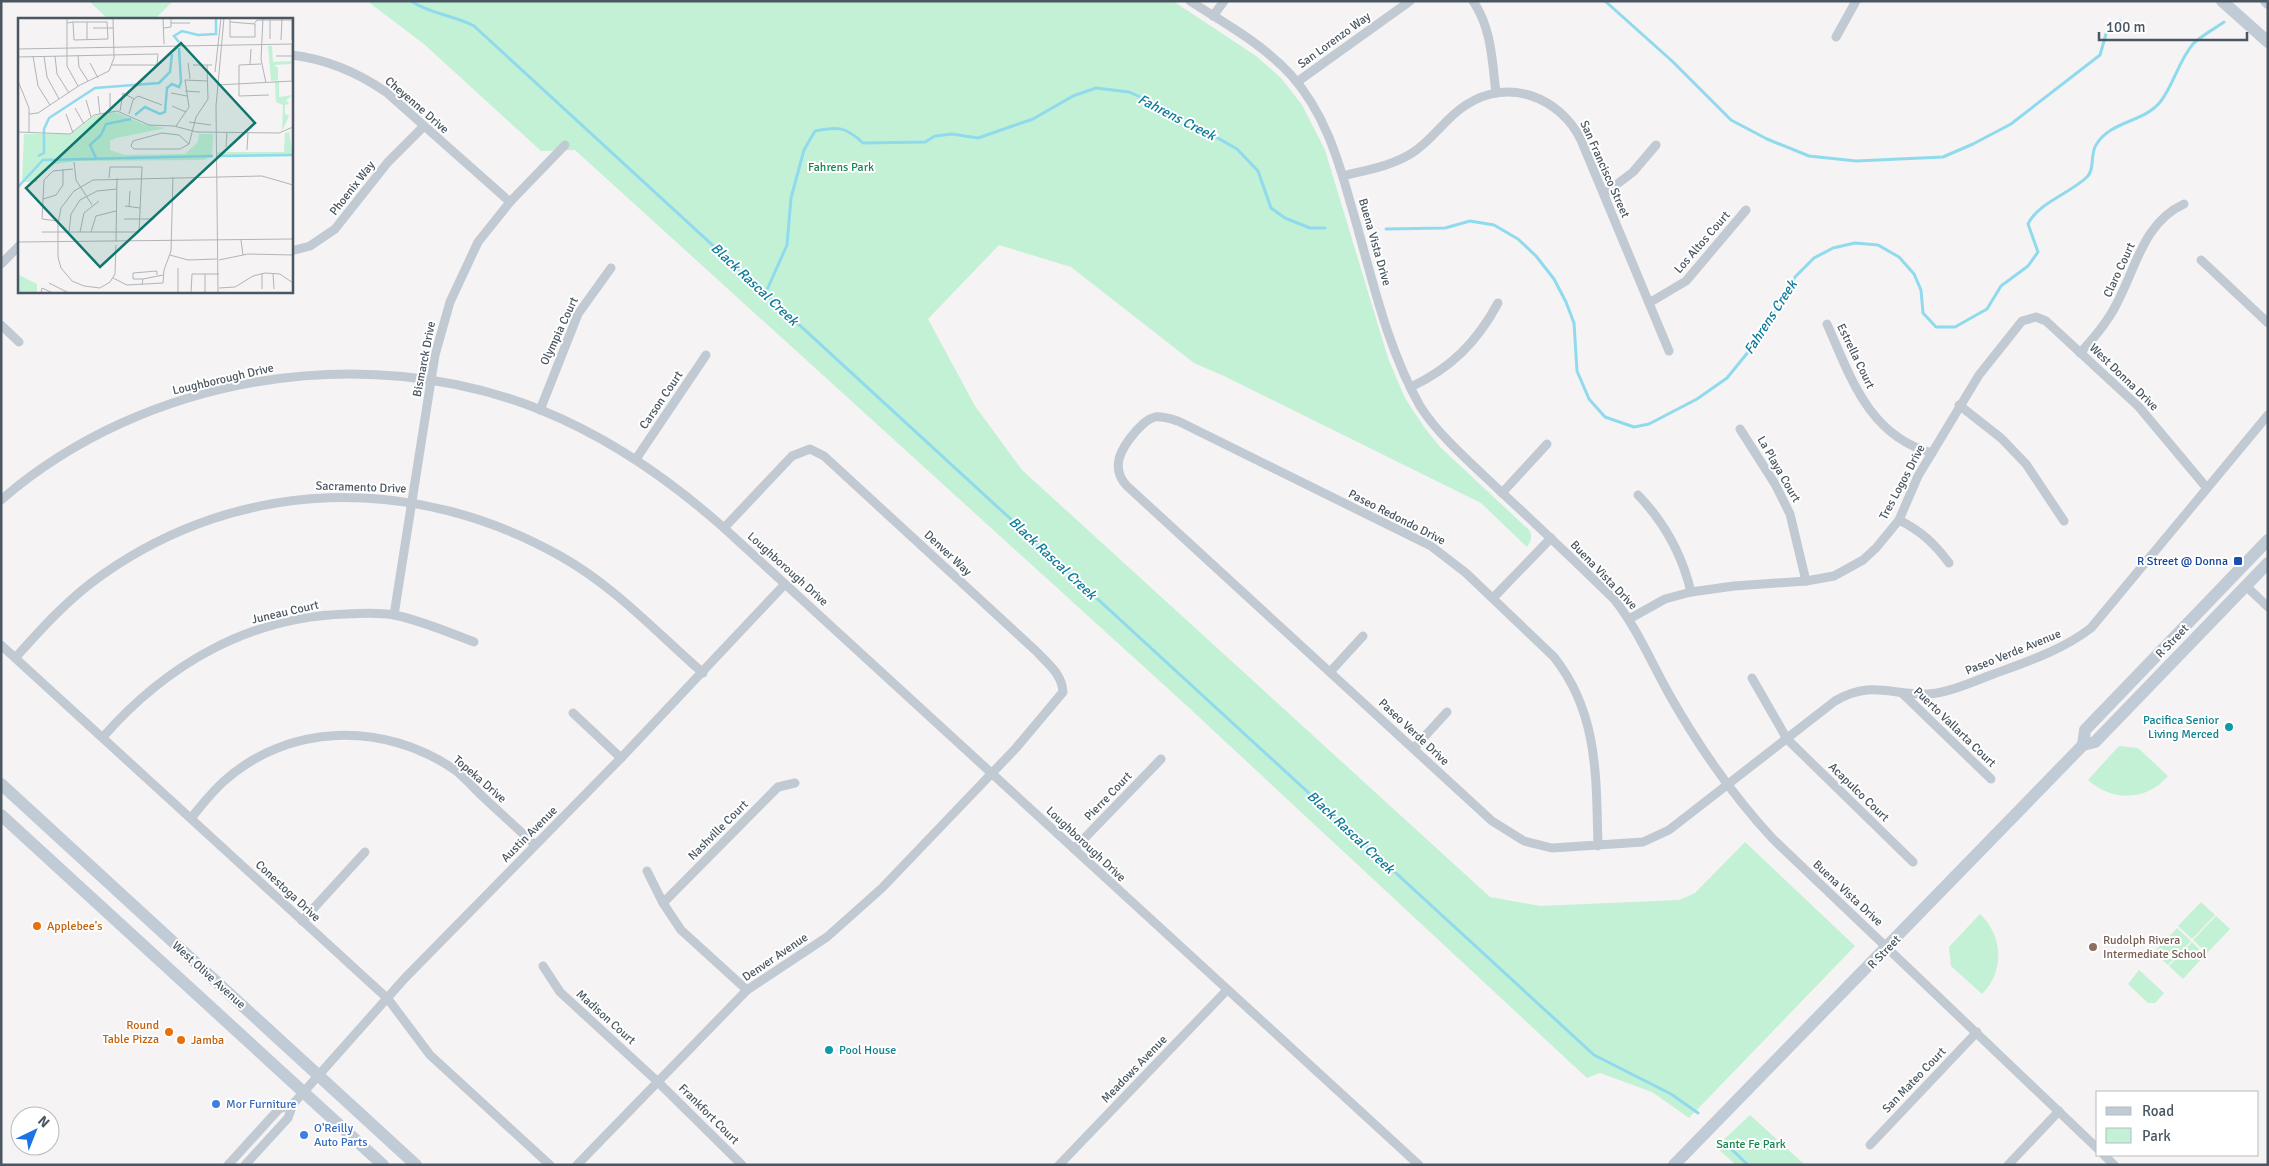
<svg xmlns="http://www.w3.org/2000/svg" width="2269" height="1166" font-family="Signika,sans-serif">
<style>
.green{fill:#c3f1d5}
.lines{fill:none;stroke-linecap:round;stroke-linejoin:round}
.stream{stroke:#90daee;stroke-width:3}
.street{stroke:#c1cad2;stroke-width:9}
.secondary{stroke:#c1cbd6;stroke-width:12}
.transit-dot{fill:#1a4fb4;stroke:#fff;stroke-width:2}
.culture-dot{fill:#0f9aa8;stroke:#fff;stroke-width:2}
.food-dot{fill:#e8710a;stroke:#fff;stroke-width:2}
.education-dot{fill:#8d6e63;stroke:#fff;stroke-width:2}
.shop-dot{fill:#3f7fe0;stroke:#fff;stroke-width:2}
.labels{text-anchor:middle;stroke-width:4;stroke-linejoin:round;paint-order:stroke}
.street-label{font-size:12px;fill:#4a5661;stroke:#fff}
.park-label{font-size:12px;fill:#17864f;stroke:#fff}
.transit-label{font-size:12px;fill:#164399;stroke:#fff;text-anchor:end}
.culture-label{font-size:12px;fill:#0d838f;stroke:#fff;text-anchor:end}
.food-label{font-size:12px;fill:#c56008;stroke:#fff;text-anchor:start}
.education-label{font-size:12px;fill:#785e54;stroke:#fff;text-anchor:start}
.shop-label{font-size:12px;fill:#366cbe;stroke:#fff;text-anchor:start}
.water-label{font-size:14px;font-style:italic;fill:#0c7c9b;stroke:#fff}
.inset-river{fill:none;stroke:#90daee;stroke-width:2.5}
.inset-road{fill:none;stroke:#b1b4b9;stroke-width:1}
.view{fill:#0f766e;fill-opacity:0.15;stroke:#0f766e;stroke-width:2.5}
.inset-edge{fill:none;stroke:#4a5661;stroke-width:2.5}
</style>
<rect width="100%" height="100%" fill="#f5f3f3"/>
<g class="green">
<path d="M89,1H173L155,19H108Z"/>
<path d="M367,1H1173L1256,56L1281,78L1302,105L1325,150L1388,358L1405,398L1424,427L1440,447L1529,530C1533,536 1531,541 1527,547L1481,503L1224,376L1194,363L1071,267L999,245L928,319L975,406L1022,470L1490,897L1540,906L1679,900L1695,893L1745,842L1855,946L1689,1118L1652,1092L1600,1073L1587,1078L1186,705L575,150L541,151L424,44Z"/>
<path d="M2119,746L2138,748L2168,776C2147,801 2112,802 2088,780Z"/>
<path d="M2201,902L2215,915L2192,939L2178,926Z"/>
<path d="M1980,914C2003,936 2005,971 1982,994L1951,966L1949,947Z"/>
<path d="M2216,916L2230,929L2207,953L2193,940Z"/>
<path d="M2177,928L2191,941L2168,965L2154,952Z"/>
<path d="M2192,942L2205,955L2183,979L2169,966Z"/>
<path d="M2139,970L2164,993L2155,1003H2148L2128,984Z"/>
<path d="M1750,1115L1805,1165H1736L1716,1147Z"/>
</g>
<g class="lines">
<g class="stream">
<path d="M411,1C430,14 453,15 474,26L1594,1055L1671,1094L1698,1113"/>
<path d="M1605,1L1672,61L1731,120L1767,139L1809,156L1856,161L1943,157L1973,144L2011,124L2100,55L2106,34L2120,21"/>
<path d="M1386,229L1445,228L1470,221L1494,225L1518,239L1536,256L1554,279L1566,302L1574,323L1577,371L1589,399L1605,417L1634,427L1649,424L1697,399L1727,378L1757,341L1795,277L1814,258L1833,248L1855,243L1878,245L1899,257L1914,274L1921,290L1923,313L1936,327H1955L1987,309L2001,286L2028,266L2038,252L2028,224C2038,203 2069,194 2087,177C2095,170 2090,154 2096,145C2111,120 2144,123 2161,101C2174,84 2179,60 2193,44C2201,36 2214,29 2224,22"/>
<path d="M766,292L787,245L791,198L804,150L815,131C838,126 846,127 863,143L925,142L935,136L952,134L978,138L1033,119L1073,96L1096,88L1129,92L1167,109L1237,149L1258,171L1271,208L1285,218L1310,228H1325"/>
<path d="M1726,1144L1748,1165"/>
</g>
<g class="street">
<path d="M1190,1C1224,23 1263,44 1291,75C1324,112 1338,158 1351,205C1371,272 1385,344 1420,406C1437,434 1474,466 1498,489C1537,525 1576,562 1614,599C1637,628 1651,662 1669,694C1699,747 1732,795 1773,839L2098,1149"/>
<path d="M1473,1C1492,29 1492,61 1496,93"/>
<path d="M1213,16L1224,1"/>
<path d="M1836,37L1856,1"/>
<path d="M291,55C327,59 357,72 386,92L510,202"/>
<path d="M1297,82L1410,1"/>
<path d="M1343,176C1366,170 1392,166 1412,153C1433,140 1445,118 1466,105C1508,77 1560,97 1581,140L1669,351"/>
<path d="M1604,194L1633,172L1656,145"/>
<path d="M291,251L310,246L335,229L388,162L423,127"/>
<path d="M2201,260L2268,323"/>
<path d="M1,264L19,246"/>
<path d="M1649,303L1686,281L1746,210"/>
<path d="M1827,324C1851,378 1869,436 1932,453"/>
<path d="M1,325L19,342"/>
<path d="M2080,353C2094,338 2108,322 2117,303C2136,267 2144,222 2184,204"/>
<path d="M1411,387C1451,368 1477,342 1498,303"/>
<path d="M1959,405L2001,438L2026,464L2064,521"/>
<path d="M540,410L578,314L611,268"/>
<path d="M1740,429L1775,484L1790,514L1806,581"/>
<path d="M636,459L706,355"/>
<path d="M1502,493L1547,444"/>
<path d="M1638,495C1665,523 1682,554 1691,592"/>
<path d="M1,500C145,375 365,339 541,410C610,438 669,479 724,528L1419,1165"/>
<path d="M1899,520C1921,531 1934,543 1949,563"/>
<path d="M2246,586L2268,607"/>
<path d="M1493,598L1551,538"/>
<path d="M394,615L435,355L450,302L478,242L510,202L565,145"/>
<path d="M1629,619L1665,599L1691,592L1734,586L1806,581L1834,576L1863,560L1876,548L1899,520L1918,476L1979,375L2022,321L2036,317L2046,321L2139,407L2206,487"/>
<path d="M1,645L388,999L430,1055L550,1165"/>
<path d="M16,657C42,628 69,598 102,575C241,477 415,473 562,557C615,587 657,633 703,673"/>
<path d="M1330,672L1363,636"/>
<path d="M1752,678L1787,739L1913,862"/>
<path d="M1902,693L1991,779"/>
<path d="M573,713L621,758"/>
<path d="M103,737C166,665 248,617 346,614C361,613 379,612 395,615C422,621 448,632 474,642"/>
<path d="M1414,748L1447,712"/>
<path d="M191,818C201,806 211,793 223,782C288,723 384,721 455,770C464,777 472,786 480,794C498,811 517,828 535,845"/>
<path d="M1598,846C1596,778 1599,714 1554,657L1466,573L1431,546L1178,421C1171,419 1162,416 1155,417C1147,419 1142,425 1136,431C1122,447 1109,467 1127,486L1492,821L1524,841L1552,848L1643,842L1669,830L1835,701C1871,680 1890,695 1928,694C1948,693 1972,682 1991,675C2026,662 2061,651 2091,628L2268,415"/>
<path d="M1074,849L1161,759"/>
<path d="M647,871L663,903L681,930L747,990"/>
<path d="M663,903L778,787L795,783"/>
<path d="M302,921L365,852"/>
<path d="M543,966L560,992L658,1082L742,1165"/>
<path d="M1870,1145L1977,1032"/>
<path d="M2104,1155L2114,1165"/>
<path d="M228,1165L279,1109L293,1104"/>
<path d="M245,1165L288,1118L293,1104L405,978L621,758L785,584"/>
<path d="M577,1165L747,990L827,937L882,888L1016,748L1063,692C1062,674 1048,664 1036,651L824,456L810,449L792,456L724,528"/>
<path d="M1059,1165L1227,990"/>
<path d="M2008,1165L2059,1111"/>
</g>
<g class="secondary">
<path d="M2222,1L2268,42"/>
<path d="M2266,1L2268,3"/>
<path d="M2083,745L2085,730L2268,540"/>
<path d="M1,784L416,1165"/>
<path d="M1,815L383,1165"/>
<path d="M1674,1165L2083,745L2095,742L2268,563"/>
</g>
</g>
<rect class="transit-dot" x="2233" y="556" width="10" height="10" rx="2.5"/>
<g class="culture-dot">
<circle cx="2229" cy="727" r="5"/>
<circle cx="829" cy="1050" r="5"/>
</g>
<g class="food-dot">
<circle cx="37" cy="926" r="5"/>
<circle cx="169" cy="1032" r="5"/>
<circle cx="181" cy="1040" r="5"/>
</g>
<circle class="education-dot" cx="2093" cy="947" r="5"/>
<g class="shop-dot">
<circle cx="216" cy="1104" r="5"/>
<circle cx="304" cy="1135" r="5"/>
</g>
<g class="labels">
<g class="street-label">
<text transform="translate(1334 40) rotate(-36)" y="4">San Lorenzo Way</text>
<text transform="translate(417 105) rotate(41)" y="4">Cheyenne Drive</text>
<text transform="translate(1605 169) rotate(66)" y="4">San Francisco Street</text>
<text transform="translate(352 188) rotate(-52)" y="4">Phoenix Way</text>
<text transform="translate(1375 242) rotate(74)" y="4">Buena Vista Drive</text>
<text transform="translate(1702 242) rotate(-49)" y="4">Los Altos Court</text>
<text transform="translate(2119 270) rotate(-65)" y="4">Claro Court</text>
<text transform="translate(559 331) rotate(-65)" y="4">Olympia Court</text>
<text transform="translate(1856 356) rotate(64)" y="4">Estrella Court</text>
<text transform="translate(424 359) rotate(-79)" y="4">Bismarck Drive</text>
<text transform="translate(2124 377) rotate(44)" y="4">West Donna Drive</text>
<text transform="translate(223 379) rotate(-13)" y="4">Loughborough Drive</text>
<text transform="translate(661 400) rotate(-56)" y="4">Carson Court</text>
<text transform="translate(1779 469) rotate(60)" y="4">La Playa Court</text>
<text transform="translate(1902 482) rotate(-62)" y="4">Tres Logos Drive</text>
<text transform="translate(361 487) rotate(2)" y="4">Sacramento Drive</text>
<text transform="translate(1397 517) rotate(27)" y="4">Paseo Redondo Drive</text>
<text transform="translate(948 553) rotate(43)" y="4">Denver Way</text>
<text transform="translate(788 569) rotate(42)" y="4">Loughborough Drive</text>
<text transform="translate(1604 575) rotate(46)" y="4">Buena Vista Drive</text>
<text transform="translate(285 612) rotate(-13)" y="4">Juneau Court</text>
<text transform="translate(2172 641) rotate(-46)" y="4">R Street</text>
<text transform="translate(2013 652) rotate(-22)" y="4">Paseo Verde Avenue</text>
<text transform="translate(1955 727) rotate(44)" y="4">Puerto Vallarta Court</text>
<text transform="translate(1414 732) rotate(43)" y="4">Paseo Verde Drive</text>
<text transform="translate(480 779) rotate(41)" y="4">Topeka Drive</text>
<text transform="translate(1859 792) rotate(44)" y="4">Acapulco Court</text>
<text transform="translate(1108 796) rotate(-46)" y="4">Pierre Court</text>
<text transform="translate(718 830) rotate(-45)" y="4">Nashville Court</text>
<text transform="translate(529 834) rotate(-45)" y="4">Austin Avenue</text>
<text transform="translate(1086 844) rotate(43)" y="4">Loughborough Drive</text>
<text transform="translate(288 891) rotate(43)" y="4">Conestoga Drive</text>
<text transform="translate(1848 893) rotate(43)" y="4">Buena Vista Drive</text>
<text transform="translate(1884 952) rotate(-46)" y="4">R Street</text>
<text transform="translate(775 957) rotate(-34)" y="4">Denver Avenue</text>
<text transform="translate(209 975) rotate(42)" y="4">West Olive Avenue</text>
<text transform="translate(606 1017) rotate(42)" y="4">Madison Court</text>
<text transform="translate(1134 1069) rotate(-46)" y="4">Meadows Avenue</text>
<text transform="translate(1914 1080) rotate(-46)" y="4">San Mateo Court</text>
<text transform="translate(709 1114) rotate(45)" y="4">Frankfort Court</text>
</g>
<g class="park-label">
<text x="841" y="171">Fahrens Park</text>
<text x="1751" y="1148">Sante Fe Park</text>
</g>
<g class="transit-label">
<text x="2228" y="565">R Street @ Donna</text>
</g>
<g class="culture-label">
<text x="2219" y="724">Pacifica Senior<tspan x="2219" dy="14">Living Merced</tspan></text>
<text x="839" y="1054" text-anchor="start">Pool House</text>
</g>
<g class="food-label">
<text x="47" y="930">Applebee's</text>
<text x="159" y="1029" text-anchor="end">Round<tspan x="159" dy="14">Table Pizza</tspan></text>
<text x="191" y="1044">Jamba</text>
</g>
<g class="education-label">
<text x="2103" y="944">Rudolph Rivera<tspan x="2103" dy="14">Intermediate School</tspan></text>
</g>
<g class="shop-label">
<text x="226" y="1108">Mor Furniture</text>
<text x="314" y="1132">O'Reilly<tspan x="314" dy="14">Auto Parts</tspan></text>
</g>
<g class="water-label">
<text transform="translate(1177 117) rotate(27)" y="5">Fahrens Creek</text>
<text transform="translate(755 284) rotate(43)" y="5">Black Rascal Creek</text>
<text transform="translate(1770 317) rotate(-57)" y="5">Fahrens Creek</text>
<text transform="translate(1053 558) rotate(43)" y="5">Black Rascal Creek</text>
<text transform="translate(1351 832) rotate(43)" y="5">Black Rascal Creek</text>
</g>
</g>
<g transform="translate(18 18)">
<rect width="275" height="275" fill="#f5f3f3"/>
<path d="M250,28H254L255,44L273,43V46L256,47L260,50V62L253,63ZM261,63V79L275,77L268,82L271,86L267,87V96L271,98L264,113L265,87L258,84L257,64ZM97,94L125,106L147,110L98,120L92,123V132L107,137L167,136L180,124L181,116H195L194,139L185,142L57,143L32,147L20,158L19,164H4L6,116H53L76,98ZM271,114L275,138L198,139V134H266L267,115ZM1,257L19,266V275H1Z" fill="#c3f1d5"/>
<path class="inset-river" d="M161,24L156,18L164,13L180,17L198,16V0M117,97L127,89L142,96L147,94L149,70L154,66L161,69L163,64L161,30M20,138L26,135V111L31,100L77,70L141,65L152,54L154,36M201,138L275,137M78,140L72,127L83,117L88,106L113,101M0,169L25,142L195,138"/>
<path class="inset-road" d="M49,0V48L60,68M145,0L146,26M212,0V19H237V6L212,4M245,0L243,41L248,65M69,4V21M49,5L55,4H89L90,21L56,22L55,4M153,5H172M236,6L239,2H275M75,10H95M146,10L153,9V0M252,21V2M263,22L264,0M274,22V1M0,31L275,26M60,37L61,49L70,63M15,38L20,68L32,87M26,38L29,59L41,81M37,38L39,56L51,75M258,38H274M0,39L140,36L139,47H94M72,45L80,60M170,45L172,61M232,46L233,31M243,46L221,47V78L251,77M175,47H194M197,54L203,0M0,57V39M0,63L11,90V115M274,63V26M199,67L275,63M167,73L182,74M153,75L169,78M80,78L82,96M68,82L73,99M154,88L168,94M57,90L66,106M0,93V114M102,93L105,75L116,81M92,94V75M11,96L20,95L62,67L91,53L96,40L95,0M48,96L55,115M111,96L115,82L120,78L144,87M171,104L193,107M158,108L171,89L167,62L190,63M0,114L52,116L76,97L99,93L131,107L156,108L179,114L261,115L275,109M171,126L161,117L144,115L115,123L113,128L116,131H162L171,126L178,99L190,81L189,47M208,129L209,114M229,132L230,115M56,144L58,162L74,187M25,181L38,177L45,167V151M107,188L122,190M111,189L112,173M106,201H136M40,203L24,201L26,162L35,153L55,151M24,214H121L124,149H92L91,160M51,214L53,196L62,182L79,173L99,171M62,214L66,195L81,183M73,214L78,198L98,193M223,222L225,237M0,224L275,221M98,224L99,160M152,237L170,242L199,241M40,239V205L43,190L56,173L75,162L244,158L275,167M40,239L43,250L54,263L66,268L82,270L92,264L97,256L98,227M201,242L230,236L275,237M244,255V271M255,255L256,271M187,256V275M95,260L109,267L145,265L146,252L153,233L155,159M125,261H115V255L139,253V257M31,265L51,275M124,267L125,261L145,257M201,270L217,269L235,258L247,255L262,256L275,265M23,275L24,270L35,275M160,275V250M173,275L174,256H201M200,275L198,88L206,0"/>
<path class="view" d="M163,25L237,105L82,249L8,170Z"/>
<rect width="275" height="275" class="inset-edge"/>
</g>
<rect width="2269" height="1166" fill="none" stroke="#4a5661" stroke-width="5"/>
<rect x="2096" y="1091" width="162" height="65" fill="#ffffff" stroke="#b7bbc0"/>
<rect x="2106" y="1107" width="25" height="8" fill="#c1cbd6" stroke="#b7bbc0"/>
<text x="2142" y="1116" font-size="15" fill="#4a5661">Road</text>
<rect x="2106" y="1128" width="25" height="15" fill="#c3f1d5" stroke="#b7bbc0"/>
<text x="2142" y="1141" font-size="15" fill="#4a5661">Park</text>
<g transform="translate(35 1131) rotate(43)"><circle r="24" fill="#ffffff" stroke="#b7bbc0"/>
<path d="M0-4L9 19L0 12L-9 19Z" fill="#1a73e8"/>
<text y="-8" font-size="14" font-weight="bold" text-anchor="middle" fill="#4a5661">N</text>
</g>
<path d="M2099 32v8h148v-8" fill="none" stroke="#4a5661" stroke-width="2.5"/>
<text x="2106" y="32" font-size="15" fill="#4a5661" stroke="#ffffff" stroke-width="4" paint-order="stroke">100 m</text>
</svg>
